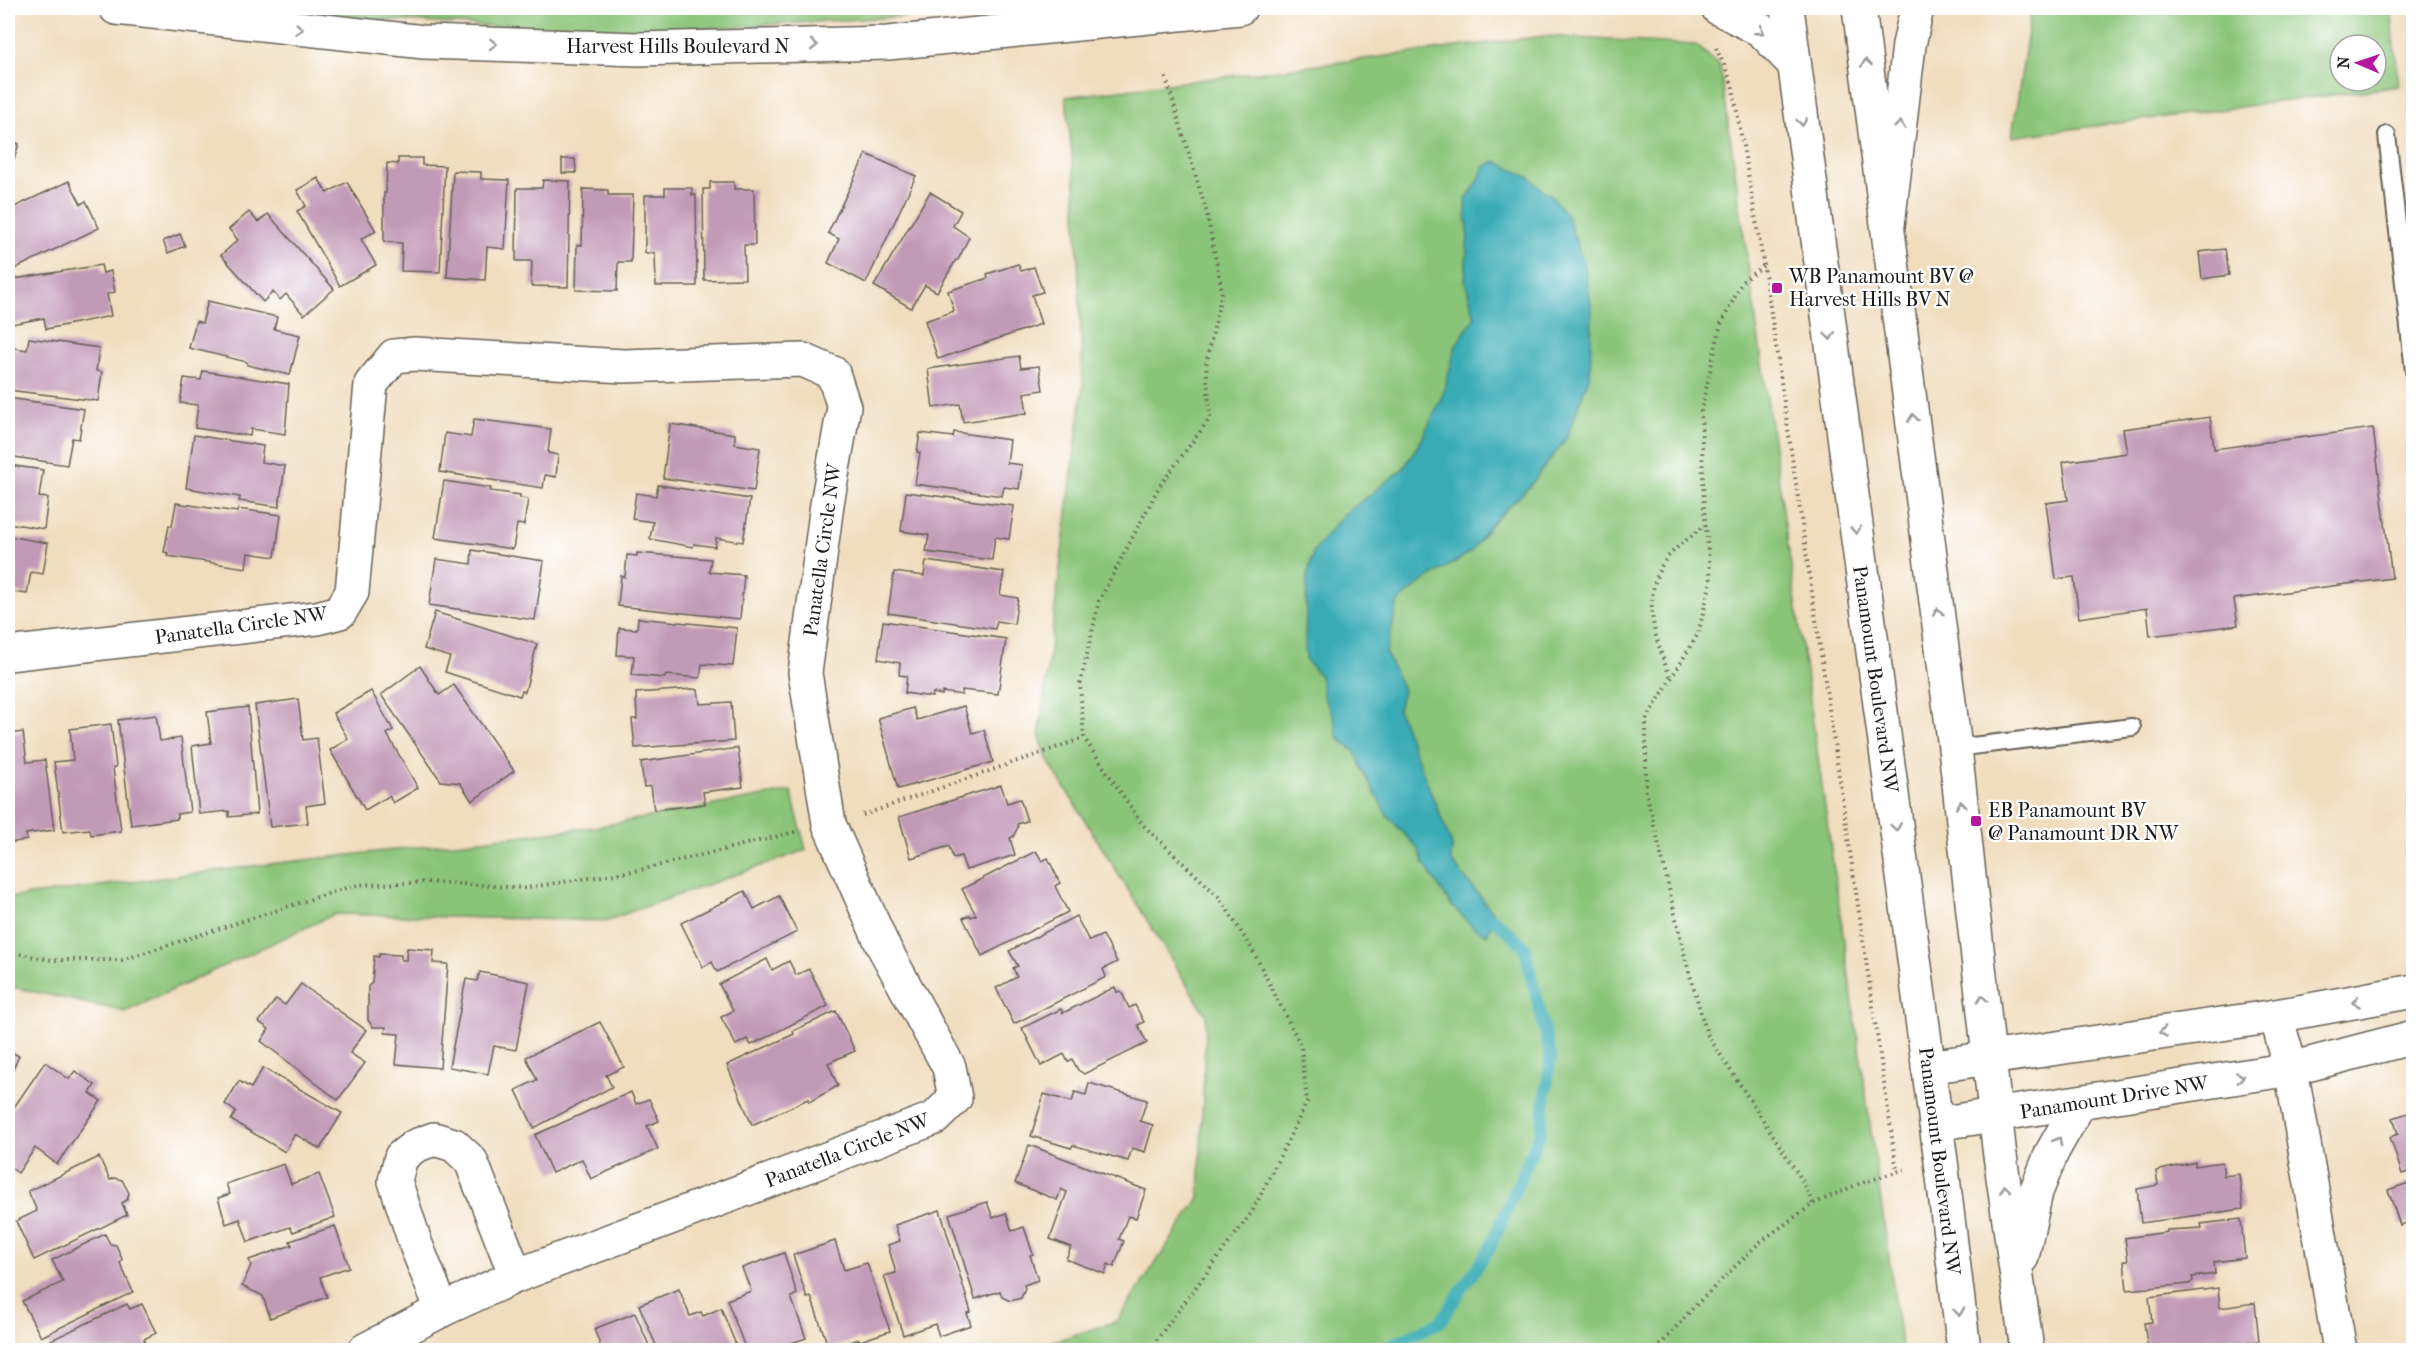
<svg xmlns="http://www.w3.org/2000/svg" width="2421" height="1358" font-family="'IM FELL French Canon',serif">
<style>
.green{fill:#8ac478;stroke:#53704a;stroke-width:1.5;fill-rule:evenodd}
.water{fill:#39abb5;stroke:#2a6468;stroke-width:1.5}
.lines{fill:none;stroke-linecap:round;stroke-linejoin:round}
.stream{stroke:#39abb5;stroke-width:12}
.building{fill:#c19ab7}
.service-casing{stroke:#666055;stroke-width:20}
.minor-casing{stroke:#666055;stroke-width:36}
.tertiary-casing{stroke:#666055;stroke-width:36}
.secondary-casing{stroke:#666055;stroke-width:36}
.path{stroke:#666055;stroke-width:4;stroke-dasharray:1.5 4.5;stroke-linecap:butt}
.service{stroke:#fff;stroke-width:16}
.minor{stroke:#fff;stroke-width:33}
.tertiary{stroke:#fff;stroke-width:33}
.secondary{stroke:#fff;stroke-width:33}
.oneway{stroke:#999}
.poi-dot{fill:#b5179e;stroke:#fff;stroke-width:2}
.labels{text-anchor:middle;stroke-width:4.5;stroke-linejoin:round;paint-order:stroke}
.street-label{font-size:20px;fill:#1c1c1c;stroke:#fff}
.poi-label{font-size:20px;fill:#1c1c1c;stroke:#fff;text-anchor:start}
</style>
<rect width="100%" height="100%" fill="#fff"/>
<filter id="ink" filterUnits="userSpaceOnUse"><feTurbulence type="fractalNoise" baseFrequency=".0167" numOctaves="2"/><feDisplacementMap in="SourceGraphic" scale="12" xChannelSelector="R" yChannelSelector="G"/><feConvolveMatrix kernelMatrix="1 2 1 2 8 2 1 2 1" color-interpolation-filters="sRGB"/></filter>
<filter id="wash" filterUnits="userSpaceOnUse"><feTurbulence type="fractalNoise" baseFrequency=".008" numOctaves="4" result="noise"/><feDisplacementMap in="SourceGraphic" scale="24" xChannelSelector="R" yChannelSelector="G"/><feGaussianBlur stdDeviation="1.35" result="paint"/><feColorMatrix in="noise" values="0 0 0 0 0 0 0 0 0 0 0 0 0 0 0 0 0 1.4 0 .05"/><feComposite in="paint" operator="in"/></filter>
<g filter="url(#wash)">
<rect width="100%" height="100%" fill="#f0ddbe"/>
<g class="green">
<path d="M283,8H984L961,13L615,34L340,17Z"/>
<path d="M2055,8H2391L2399,86L2012,137L2031,11ZM2340,45H2376V81H2340Z"/>
<path d="M1544,36L1696,45L1720,66L1902,1350H1028L1117,1321L1199,1198L1206,1015L1048,761L1039,735L1083,386L1075,186L1066,97Z"/>
<path d="M791,791L806,850L605,921L335,914L125,1012L8,986V898L261,865L595,827Z"/>
</g>
<path class="water" d="M1495,161L1531,178L1540,188L1550,194L1566,214L1584,263L1592,310L1590,375L1566,439L1530,486L1490,525L1470,553L1425,580L1398,602L1386,653L1403,690L1398,710L1452,845L1451,861L1492,911L1494,919L1487,935L1474,928L1451,905L1424,864L1418,849L1387,815L1361,767L1356,753L1338,738L1334,718L1324,698L1320,676L1306,660L1305,642L1307,578L1313,552L1342,516L1403,469L1422,439L1444,392L1456,345L1475,317L1465,281L1468,232L1465,200L1478,182L1483,168Z"/>
<g class="lines">
<path class="stream" d="M1380,1350L1440,1322L1490,1248L1540,1134L1551,1057L1524,946L1494,919"/>
</g>
<g id="blocks">
<g class="building">
<path d="M8,140L19,144L8,177Z"/>
<path d="M866,154L916,176L866,283L828,263L839,239L828,233Z"/>
<path d="M398,158H422V165L445,166L440,272L401,271L402,243L384,242V193H386L387,163L398,164Z"/>
<path d="M562,159H575L576,173H562Z"/>
<path d="M453,171L481,172V179L509,180L505,249L487,247L485,280L447,277Z"/>
<path d="M318,178L327,193L347,182L376,231L361,239L376,265L340,286L297,211L306,206L297,190Z"/>
<path d="M543,180L570,181L568,287L531,286L532,261H516L517,188H542Z"/>
<path d="M69,181L81,204L86,201L99,228L8,272V230L14,227L8,215V210Z"/>
<path d="M710,182H734V189H754L755,245H744L745,279L704,280L703,189H710Z"/>
<path d="M665,188H692V195H696L697,286H656L655,253H645V195H665Z"/>
<path d="M583,189L608,190V195H633L631,262H618L617,291L576,290L577,245H582Z"/>
<path d="M930,192L961,211L953,226L969,237L958,260H956L937,292L925,285L911,308L874,286Z"/>
<path d="M249,212L258,222L268,214L334,289L304,315L286,294L280,300L273,292L263,302L221,255L238,240L229,229Z"/>
<path d="M180,234L185,246L168,253L163,241Z"/>
<path d="M2225,249L2229,275L2202,279L2199,252Z"/>
<path d="M1018,264L1021,271L1034,267L1043,292L1032,295L1041,324L938,359L925,321L954,311L948,291L988,278L987,274Z"/>
<path d="M101,265L103,273L111,271L115,292L107,294L111,316L46,329L44,318L12,324L8,304V280Z"/>
<path d="M208,301L277,317L274,329L300,335L290,375L247,365V362L189,348L196,321L202,323Z"/>
<path d="M29,338L99,348L96,371L102,372L98,401L8,390V347L27,350Z"/>
<path d="M1019,356L1021,368L1039,366L1043,390L1024,393L1027,413L963,422L960,404L933,408L928,369Z"/>
<path d="M203,371L289,384L285,434L251,429L250,436L195,428L198,405L180,403L184,378L201,380Z"/>
<path d="M8,398L84,409L79,439L72,438L67,465L8,456Z"/>
<path d="M2210,417L2214,449L2373,428L2392,578L2234,599L2238,625L2150,636L2147,608L2079,618L2074,577L2056,579L2046,503L2068,500L2063,462L2127,453L2123,429Z"/>
<path d="M474,419L551,429L548,453L558,455L556,477L545,475L543,488L440,472L445,433L471,437Z"/>
<path d="M670,424L735,434V444L760,448L754,491L663,478Z"/>
<path d="M954,432L1010,440L1007,463L1022,465L1019,489L1004,487L1002,496L915,484L920,453L917,452L920,433L953,437Z"/>
<path d="M194,435L263,446L261,462L285,466L279,507L239,501L240,497L186,488Z"/>
<path d="M8,465L43,470L39,497L48,498L44,529L8,523Z"/>
<path d="M444,481L491,488L490,491L520,495V498L528,499L524,525L517,524L513,549L435,538Z"/>
<path d="M658,485L750,499L743,542L716,538L715,547L694,544L693,547L650,539L653,522L632,519L636,493L656,496Z"/>
<path d="M906,492L1014,506L1009,539L995,537L992,560L926,552L929,535L901,531Z"/>
<path d="M176,503L237,512L238,509L281,515L275,557L248,553L246,568L167,556L168,553L164,552L169,525L172,526Z"/>
<path d="M8,536L48,543L43,574L31,572L27,594L8,591Z"/>
<path d="M472,550L544,561L535,620L429,605L436,559L471,564Z"/>
<path d="M637,553L711,559L709,572L744,575L740,619L618,606L621,576L625,577L627,555L637,556Z"/>
<path d="M926,561L1004,572L1000,595L1018,598L1014,624L997,621L995,629L888,613L894,572L924,576Z"/>
<path d="M435,612L537,644L525,692L522,691L520,696L445,672L450,657L424,649Z"/>
<path d="M638,618L737,628L733,666L702,664L700,678L666,675L665,678L632,675L634,656L617,655L619,628L637,629Z"/>
<path d="M883,621L1006,639L998,694L962,690V695L942,692V695L933,693L932,697L905,693L907,676L899,675L900,663L878,659Z"/>
<path d="M420,666L439,695L454,685L514,771L472,801L460,783L441,781L381,695Z"/>
<path d="M692,689L698,690L700,704L731,702L734,741L635,748L632,719H637L636,693Z"/>
<path d="M371,691L393,730L387,734L418,788L393,803L389,796L365,810L330,750L348,739L333,713Z"/>
<path d="M298,699L303,740L317,738L325,803L306,806L308,823L270,827L255,705Z"/>
<path d="M964,706L972,733L984,730L993,762L898,789L878,718L913,708L917,720Z"/>
<path d="M248,707L257,814L229,817V811L199,814L192,746L211,743L207,712Z"/>
<path d="M156,715L160,741L181,738L190,812L177,814V819L131,825L118,720Z"/>
<path d="M111,724L116,767L113,768L121,831L91,835L90,829L63,832L54,762L73,760L70,729Z"/>
<path d="M23,732L27,762L45,760L54,830L26,834L27,840L8,843V734Z"/>
<path d="M738,748L743,787L703,792L705,804L654,810L651,786L644,787L641,762Z"/>
<path d="M1001,785L1007,803L1020,799L1027,821L1017,824L1018,827L1013,837L1010,838L1015,855L966,870L961,856L953,858L949,846L911,858L899,817Z"/>
<path d="M1036,851L1042,861L1048,858L1060,883L1055,886L1068,912L982,956L963,918L970,915L971,917L976,915L962,889Z"/>
<path d="M745,891L754,909L779,896L797,932L717,972L712,962L703,967L681,923Z"/>
<path d="M1076,916L1089,941L1103,935L1117,962L1103,969L1106,977L1014,1024L996,988L1017,977L1013,968L1018,966L1009,951Z"/>
<path d="M407,948L434,950L433,963L448,964L440,1068L396,1064L399,1034L385,1033L386,1027H373L368,1020V986L372,983L374,956L379,957V954L401,955V960H406Z"/>
<path d="M767,959L772,970L789,961L796,975L809,969L828,1006L751,1045L747,1039L736,1045L721,1017L733,1011L719,984Z"/>
<path d="M480,972L529,982L516,1050L494,1046L488,1074L449,1067L466,979L477,981Z"/>
<path d="M301,984L366,1030L350,1053L365,1063L338,1100L261,1041L269,1029L259,1022L276,999L285,1005Z"/>
<path d="M1115,987L1117,992L1121,991L1129,1008L1135,1005L1144,1022L1138,1025L1147,1043L1084,1074L1078,1070L1072,1059L1068,1062L1064,1054L1041,1066L1022,1028L1061,1009L1063,1013Z"/>
<path d="M836,1011L855,1051L828,1063L838,1086L809,1102L808,1099L752,1125L727,1065L794,1034L793,1031Z"/>
<path d="M600,1022L624,1067L606,1075L612,1087L534,1128L516,1090L537,1080L526,1057Z"/>
<path d="M8,1050L19,1056L8,1080Z"/>
<path d="M45,1062L69,1079L75,1071L95,1085L90,1093L101,1101L57,1164L35,1148L18,1173L8,1166V1116Z"/>
<path d="M263,1068L342,1113L320,1149L295,1134L285,1152L231,1120L236,1112L225,1104L239,1081L251,1088Z"/>
<path d="M1089,1083L1147,1100L1140,1121L1153,1125L1145,1152L1132,1148L1128,1161L1073,1145L1071,1148L1031,1136L1044,1094L1072,1102L1075,1092L1086,1095Z"/>
<path d="M631,1092L636,1104L649,1099L659,1121L647,1126L658,1149L591,1179L582,1159L552,1173L535,1135Z"/>
<path d="M2414,1111V1170L2402,1174L2390,1137L2398,1134L2393,1118Z"/>
<path d="M1029,1145L1146,1190L1136,1218L1128,1216L1119,1239L1124,1241L1114,1267L1108,1264L1105,1274L1066,1259L1071,1247L1050,1239L1067,1192L1061,1189L1057,1200L1015,1183Z"/>
<path d="M99,1157L110,1180L114,1178L122,1180L129,1193L127,1200L122,1203L127,1215L34,1260L16,1221L37,1211L28,1191Z"/>
<path d="M2195,1162V1166L2222,1162L2224,1176L2239,1174L2243,1209L2141,1223L2137,1189L2158,1185L2156,1171Z"/>
<path d="M284,1164L291,1184L319,1174L335,1217L293,1232L290,1227L248,1242L240,1219L226,1224L218,1198L230,1194L226,1184Z"/>
<path d="M2414,1181V1221L2400,1225L2388,1190Z"/>
<path d="M987,1202L993,1218L1006,1213L1012,1231L1024,1227L1033,1254L1030,1255L1038,1280L1024,1285L1025,1289L1021,1298L1010,1301L1002,1297L1000,1291L975,1299L949,1214Z"/>
<path d="M940,1210L971,1312L967,1313L971,1325L939,1336L935,1324L903,1335L884,1276L896,1273L888,1245L900,1241L895,1225Z"/>
<path d="M2241,1219L2245,1258L2214,1262L2215,1274L2192,1277L2193,1281L2189,1284L2127,1290L2124,1261H2128L2125,1238L2167,1232V1230L2202,1228L2201,1224Z"/>
<path d="M335,1226L349,1267L320,1277L327,1297L270,1318L263,1296L242,1286L251,1265L249,1260L292,1245L290,1241Z"/>
<path d="M105,1234L110,1244L116,1245L122,1259L120,1263L133,1292L41,1337L22,1301L63,1282L52,1260Z"/>
<path d="M835,1241L844,1270L867,1263L890,1331L860,1341L859,1339L829,1349L811,1297L807,1298L793,1255Z"/>
<path d="M784,1253L797,1294L791,1297L806,1338L783,1346L785,1350H746L727,1300L751,1291L742,1268Z"/>
<path d="M2218,1288L2220,1308L2255,1303L2259,1341L2182,1350H2148L2144,1323L2152,1322L2149,1297Z"/>
<path d="M679,1289L690,1316L701,1312L703,1316L721,1308L738,1350H658L639,1305Z"/>
<path d="M127,1304L130,1309L142,1304L156,1333L144,1339L149,1350H51L47,1342Z"/>
<path d="M635,1313L651,1350H602L594,1329Z"/>
</g>
</g>
</g>
<g filter="url(#ink)">
<use href="#blocks" fill-opacity="0" stroke="#666055" stroke-width="1.5"/>
<g class="lines">
<g class="service-casing">
<g id="service">
<path d="M2387,135L2414,371"/>
<path d="M1955,748L2132,727"/>
</g>
</g>
<g class="minor-casing">
<g id="minor">
<path d="M8,654L317,618L340,612L352,592L371,384L394,356L415,354L624,366L803,360L833,373L844,407L827,504L805,673L829,824L882,944L949,1067L955,1098L935,1118L516,1276L442,1310L365,1350"/>
<path d="M2276,1016L2291,1069L2340,1350"/>
<path d="M1928,1067L2276,1016L2414,991"/>
<path d="M1936,1124L2291,1069L2414,1037"/>
<path d="M442,1310L416,1245L395,1181L401,1157L415,1146L434,1139L454,1145L471,1161L516,1276"/>
</g>
</g>
<g class="tertiary-casing">
<g id="tertiary">
<path d="M1787,8L1941,1161L1964,1350"/>
<path d="M1859,8L1955,748L1999,1148L2027,1350"/>
<path d="M2022,1257L2036,1192L2052,1152L2079,1104"/>
</g>
</g>
<g class="secondary-casing">
<g id="secondary">
<path d="M116,8L424,42L638,49L888,43L1240,8"/>
<path d="M1718,8L1761,30L1794,64"/>
<path d="M1888,225L1909,45L1917,8"/>
</g>
</g>
<g class="path">
<path d="M1716,48L1732,83L1764,266L1897,1171"/>
<path d="M1763,266L1743,281L1721,324L1701,410L1704,508L1711,581L1698,634L1646,720V791L1686,961L1707,1034L1802,1180L1813,1204"/>
<path d="M1670,676C1656,642 1642,603 1661,567C1669,551 1691,537 1705,525"/>
<path d="M863,815L1084,738"/>
<path d="M8,952L52,960H122L355,885L430,882L525,888L640,870L795,832"/>
<path d="M1149,1350L1252,1212L1307,1102L1301,1046L1253,951L1220,898L1142,824L1084,738L1080,685L1099,601L1159,487L1210,418L1206,365L1222,291L1206,210L1165,75"/>
<path d="M1656,1350L1691,1310L1760,1242L1813,1204L1856,1185L1905,1169"/>
</g>
<use href="#service" class="service"/>
<use href="#minor" class="minor"/>
<use href="#tertiary" class="tertiary"/>
<use href="#secondary" class="secondary"/>
</g>
<defs><path id="oneway-chevron" d="M-2-3.5L2.5 0L-2 3.5" fill="none" stroke-width="1.6" stroke-linecap="round" stroke-linejoin="round" transform="scale(1.5)"/></defs>
<g class="oneway">
<use href="#oneway-chevron" transform="translate(299 29) rotate(6)"/>
<use href="#oneway-chevron" transform="translate(1760 31) rotate(38)"/>
<use href="#oneway-chevron" transform="translate(493 44) rotate(2)"/>
<use href="#oneway-chevron" transform="translate(814 45) rotate(-1)"/>
<use href="#oneway-chevron" transform="translate(1866 63) rotate(-98)"/>
<use href="#oneway-chevron" transform="translate(1802 122) rotate(82)"/>
<use href="#oneway-chevron" transform="translate(1900 125) rotate(-83)"/>
<use href="#oneway-chevron" transform="translate(1830 336) rotate(82)"/>
<use href="#oneway-chevron" transform="translate(1913 418) rotate(-97)"/>
<use href="#oneway-chevron" transform="translate(1856 530) rotate(82)"/>
<use href="#oneway-chevron" transform="translate(1938 612) rotate(-97)"/>
<use href="#oneway-chevron" transform="translate(1961 805) rotate(-96)"/>
<use href="#oneway-chevron" transform="translate(1896 827) rotate(82)"/>
<use href="#oneway-chevron" transform="translate(1982 999) rotate(-96)"/>
<use href="#oneway-chevron" transform="translate(2356 1002) rotate(170)"/>
<use href="#oneway-chevron" transform="translate(2163 1032) rotate(172)"/>
<use href="#oneway-chevron" transform="translate(2240 1077) rotate(-9)"/>
<use href="#oneway-chevron" transform="translate(2058 1141) rotate(-61)"/>
<use href="#oneway-chevron" transform="translate(2005 1189) rotate(-98)"/>
<use href="#oneway-chevron" transform="translate(1959 1312) rotate(83)"/>
</g>
</g>
<g class="poi-dot">
<rect x="1771" y="282" width="12" height="12" rx="3"/>
<rect x="1970" y="815" width="12" height="12" rx="3"/>
</g>
<g class="labels">
<g class="street-label">
<text x="678" y="53">Harvest Hills Boulevard N</text>
<text transform="translate(822 550) rotate(-82)" y="7">Panatella Circle NW</text>
<text transform="translate(241 625) rotate(-8)" y="7">Panatella Circle NW</text>
<text transform="translate(1876 679) rotate(82)" y="7">Panamount Boulevard NW</text>
<text transform="translate(2114 1097) rotate(-9)" y="7">Panamount Drive NW</text>
<text transform="translate(847 1150) rotate(-21)" y="7">Panatella Circle NW</text>
<text transform="translate(1940 1161) rotate(83)" y="7">Panamount Boulevard NW</text>
</g>
<g class="poi-label">
<text x="1789" y="283">WB Panamount BV @<tspan x="1789" dy="23">Harvest Hills BV N</tspan></text>
<text x="1988" y="817">EB Panamount BV<tspan x="1988" dy="23">@ Panamount DR NW</tspan></text>
</g>
</g>
<rect width="2421" height="1358" fill="none" stroke="#fff" stroke-width="30"/>
<g transform="translate(2358 63) rotate(272)"><circle r="28" fill="#ffffff" stroke="#a4a4a4" stroke-width="1.5"/>
<path d="M0-4.5L10 22L0 15L-10 22Z" fill="#b5179e"/>
<text y="-9" font-size="16" font-weight="bold" text-anchor="middle" fill="#1c1c1c">N</text>
</g>
</svg>
